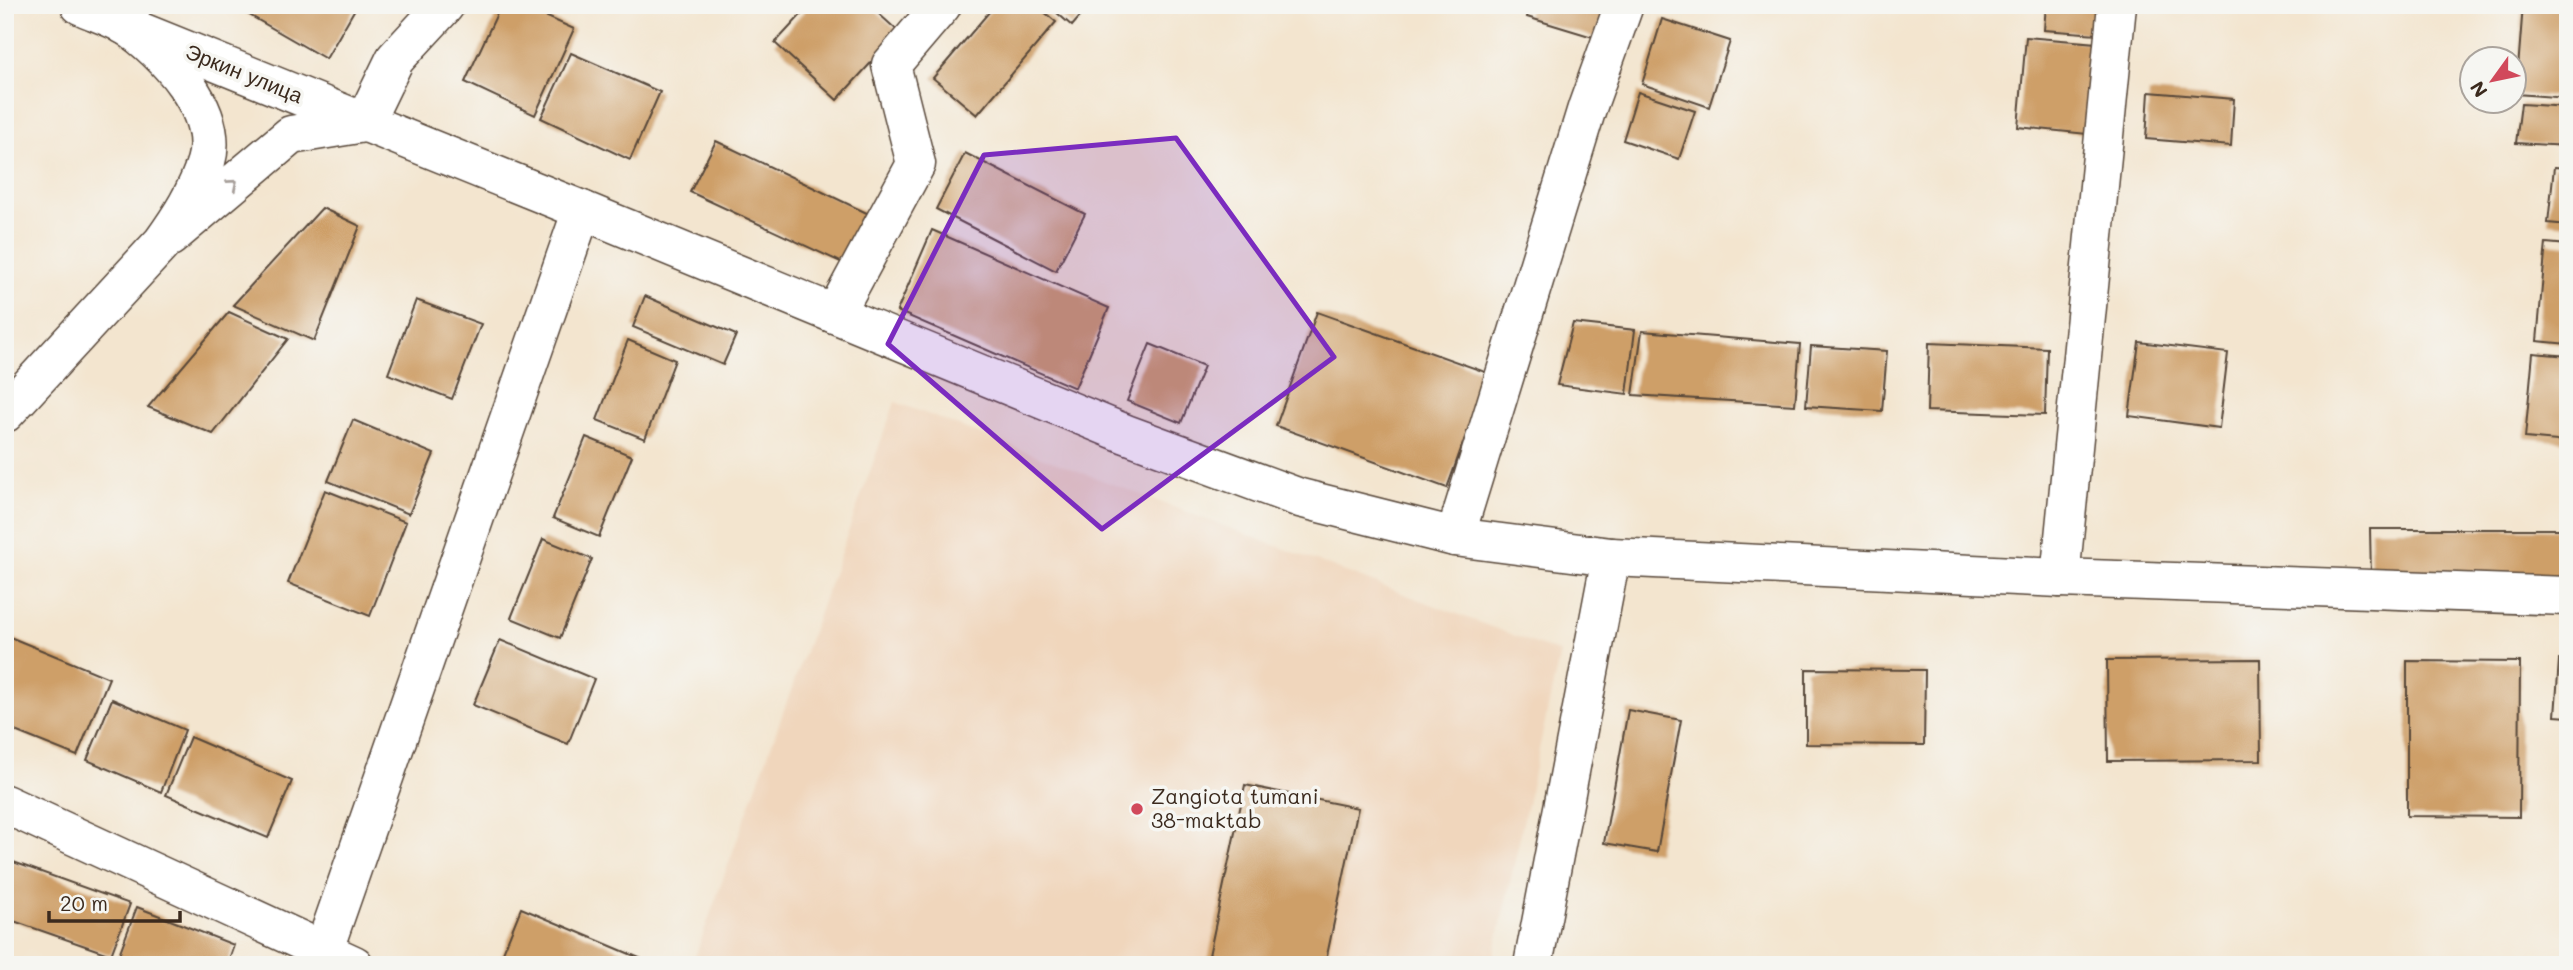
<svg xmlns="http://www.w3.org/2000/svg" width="2573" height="970" font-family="Mali,sans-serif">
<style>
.built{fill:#f0d6bc}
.building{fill:#ce9f68}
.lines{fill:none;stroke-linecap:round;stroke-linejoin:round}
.minor-casing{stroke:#574639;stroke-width:41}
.major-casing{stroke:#574639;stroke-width:41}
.minor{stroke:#fff;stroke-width:38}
.major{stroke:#fff;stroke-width:38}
.oneway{stroke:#a79f9a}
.marked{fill:#7b2cbf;fill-opacity:0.2;stroke:#7b2cbf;stroke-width:5;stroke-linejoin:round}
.poi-dot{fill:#d1495b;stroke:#f6f6f2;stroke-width:2.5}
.labels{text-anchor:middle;stroke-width:7;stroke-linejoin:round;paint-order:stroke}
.street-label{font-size:21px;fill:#3b2a1e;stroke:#f6f6f2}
.poi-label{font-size:21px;fill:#3b2a1e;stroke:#f6f6f2;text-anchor:start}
</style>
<rect width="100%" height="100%" fill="#f6f6f2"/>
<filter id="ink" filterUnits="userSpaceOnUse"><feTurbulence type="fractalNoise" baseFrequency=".0143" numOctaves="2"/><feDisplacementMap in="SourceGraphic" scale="14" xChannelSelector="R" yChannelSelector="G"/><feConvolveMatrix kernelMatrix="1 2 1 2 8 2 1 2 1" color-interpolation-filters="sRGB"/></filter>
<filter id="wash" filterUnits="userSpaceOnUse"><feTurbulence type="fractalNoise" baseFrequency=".00686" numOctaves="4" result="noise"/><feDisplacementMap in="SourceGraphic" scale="28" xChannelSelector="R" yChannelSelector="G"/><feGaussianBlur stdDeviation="1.57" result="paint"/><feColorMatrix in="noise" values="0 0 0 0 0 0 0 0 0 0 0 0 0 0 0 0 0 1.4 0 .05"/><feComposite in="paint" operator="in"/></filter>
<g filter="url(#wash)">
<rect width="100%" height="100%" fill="#f3e5cf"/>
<path class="built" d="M895,402L1560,653L1492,965H692Z"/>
<g id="blocks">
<g class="building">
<path d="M232,5H353L356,7L326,59Z"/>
<path d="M501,5H521L574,29L535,115L465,82Z"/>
<path d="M810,5H869L899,32L837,100L775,43Z"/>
<path d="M995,5H1036L1056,22L977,115L933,78Z"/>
<path d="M1048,5H1090L1072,26Z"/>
<path d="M1530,5H1606L1596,38L1527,17Z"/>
<path d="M2046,5H2099L2097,34L2044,30Z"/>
<path d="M2523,5H2568V98L2516,94Z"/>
<path d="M1662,19L1730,41L1709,107L1642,84Z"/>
<path d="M2026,37L2096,43L2087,134L2018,127Z"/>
<path d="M571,53L660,92L630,160L541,118Z"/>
<path d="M1638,92L1695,111L1679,159L1623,140Z"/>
<path d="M2149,92L2234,99L2231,146L2146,139Z"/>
<path d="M2521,104L2568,107V146L2516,143Z"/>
<path d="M716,141L871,215L847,265L690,192Z"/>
<path d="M965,153L1085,214L1056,271L936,209Z"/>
<path d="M2554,167L2568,168V225L2548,223Z"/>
<path d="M322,208L360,226L314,341L233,305Z"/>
<path d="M932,230L1109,308L1075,388L897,311Z"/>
<path d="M2546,243L2568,245V344L2537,341Z"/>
<path d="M645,296L736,335L723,365L633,327Z"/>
<path d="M416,300L481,324L452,399L388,374Z"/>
<path d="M229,312L288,339L213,434L148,407Z"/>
<path d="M1317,312L1488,373L1447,488L1276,426Z"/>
<path d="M1573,323L1635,330L1627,394L1557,385Z"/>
<path d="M1642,331L1800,344L1795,405L1633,395Z"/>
<path d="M628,340L675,360L645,439L597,420Z"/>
<path d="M2139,342L2228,353L2219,428L2129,416Z"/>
<path d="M1929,343L2047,348L2045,415L1927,411Z"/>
<path d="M1150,344L1204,366L1181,423L1127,401Z"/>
<path d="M1811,346L1887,351L1882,411L1806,406Z"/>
<path d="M2533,353L2568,356V442L2525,438Z"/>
<path d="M353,420L434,454L409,514L328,481Z"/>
<path d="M586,437L632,456L599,537L553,518Z"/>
<path d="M325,490L406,522L370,616L288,583Z"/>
<path d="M2370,529H2568V577L2371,576Z"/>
<path d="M543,539L592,559L560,638L511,618Z"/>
<path d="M5,635L109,678L77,756L5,727Z"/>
<path d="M500,640L594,679L568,744L473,705Z"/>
<path d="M2260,659L2261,760L2108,761L2107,660Z"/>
<path d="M2559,660H2568V717L2555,716Z"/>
<path d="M2407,661L2520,662L2519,817L2407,816Z"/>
<path d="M1806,669L1925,670L1924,745L1806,744Z"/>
<path d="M112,699L185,730L161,792L87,760Z"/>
<path d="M1628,710L1681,720L1657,852L1604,843Z"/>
<path d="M190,737L292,781L268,838L166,795Z"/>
<path d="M1245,785L1358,808L1325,965H1207Z"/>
<path d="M5,859L130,904L111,955L5,918Z"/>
<path d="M137,907L234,945L227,965H115Z"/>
<path d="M521,908L656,965H498Z"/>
</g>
</g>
</g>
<g filter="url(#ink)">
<use href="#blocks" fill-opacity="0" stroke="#574639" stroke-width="2"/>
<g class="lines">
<g class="minor-casing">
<g id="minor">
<path d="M132,5L124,25L582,210L1126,434L1300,498L1455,537L1611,557L2060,578L2568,596"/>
<path d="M364,123L395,59L445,5"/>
<path d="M170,237L291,135L364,123"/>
<path d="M835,314L916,164L891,65L942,5"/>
<path d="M1455,537L1587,108L1624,5"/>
<path d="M2060,578L2117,5"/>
<path d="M5,804L354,965"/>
<path d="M323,952L582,210"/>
<path d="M1533,965L1611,557"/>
</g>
</g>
<g class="major-casing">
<path id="major" d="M5,413L162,243C180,218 197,192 206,162C221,111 164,51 125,25C112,17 95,12 80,5"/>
</g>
<use href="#minor" class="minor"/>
<use href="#major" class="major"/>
</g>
<defs><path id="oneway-chevron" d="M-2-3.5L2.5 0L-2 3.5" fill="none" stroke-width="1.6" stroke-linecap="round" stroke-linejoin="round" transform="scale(1.75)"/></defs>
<use class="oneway" href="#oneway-chevron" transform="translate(233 184) rotate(-40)"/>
</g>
<path class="marked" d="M1176,138L1334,357L1102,529L888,344L984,155Z"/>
<circle class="poi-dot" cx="1137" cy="809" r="7"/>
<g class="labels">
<g class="street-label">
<text transform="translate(244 74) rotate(22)" y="7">Эркин улица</text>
</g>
<g class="poi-label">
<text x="1151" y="804">Zangiota tumani<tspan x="1151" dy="24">38-maktab</tspan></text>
</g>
</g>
<rect width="2573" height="970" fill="none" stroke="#f6f6f2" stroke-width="28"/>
<g transform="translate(2493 80) rotate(237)"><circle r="33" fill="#f6f6f2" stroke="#aba49d" stroke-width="2"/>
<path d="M0-5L12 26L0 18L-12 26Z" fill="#d1495b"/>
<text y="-10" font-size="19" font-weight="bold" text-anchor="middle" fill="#3b2a1e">N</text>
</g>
<path d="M49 911v10h131v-10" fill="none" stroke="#3b2a1e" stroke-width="3.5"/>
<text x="60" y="911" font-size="21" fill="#3b2a1e" stroke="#f6f6f2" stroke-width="5" paint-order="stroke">20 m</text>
</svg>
